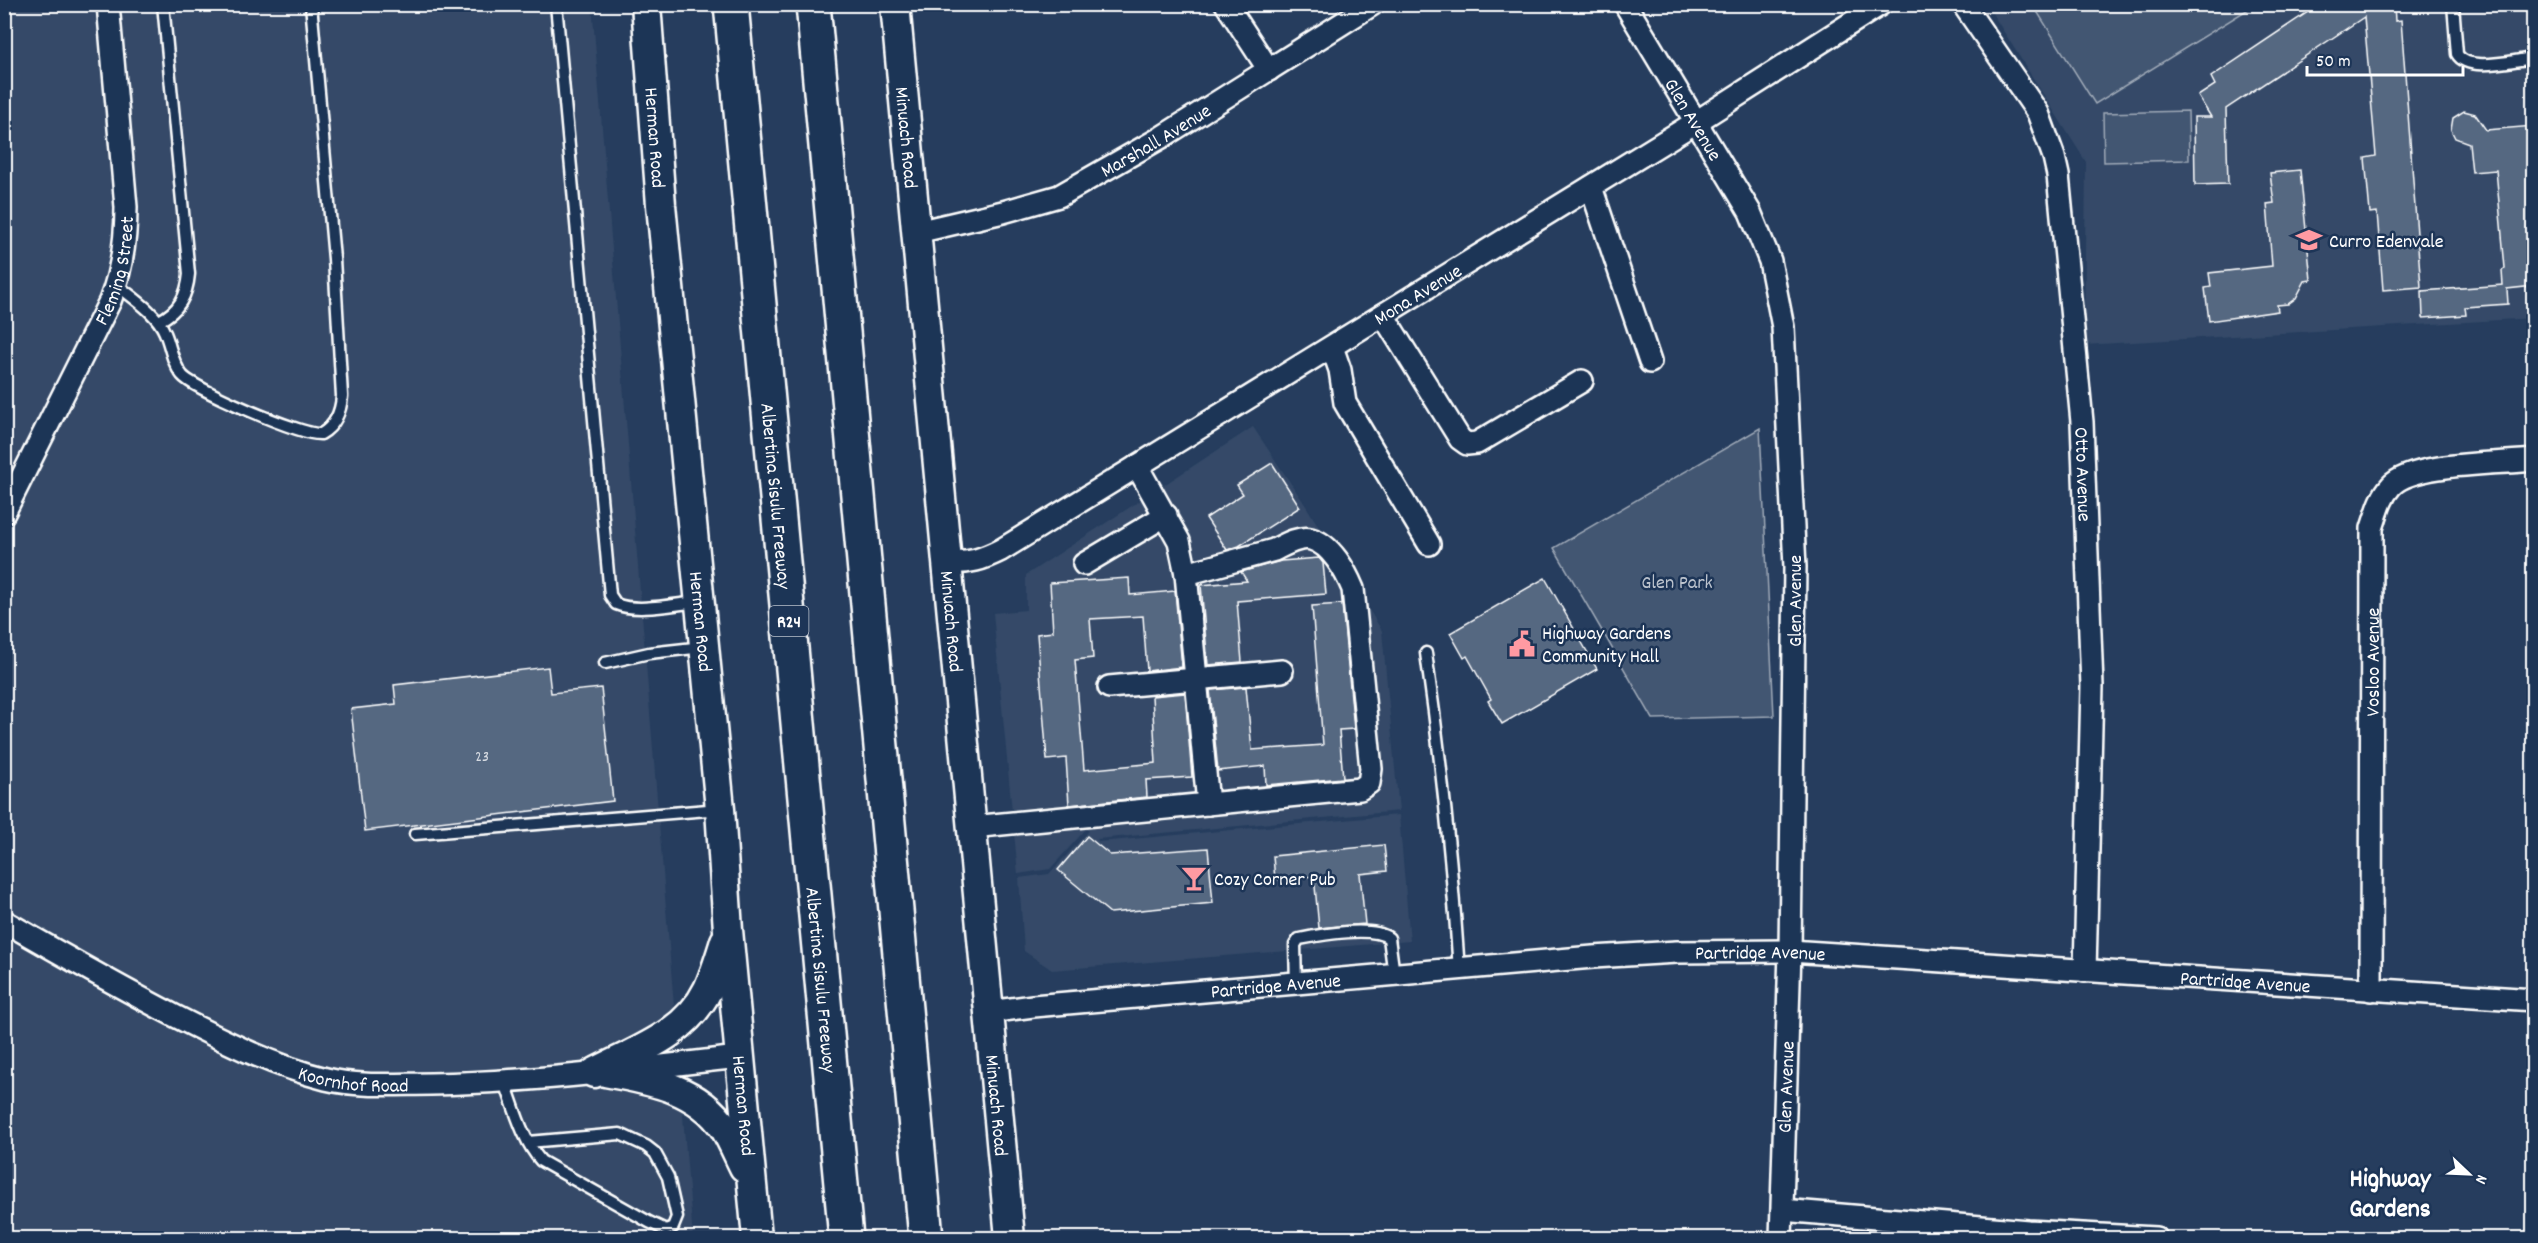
<svg xmlns="http://www.w3.org/2000/svg" width="2538" height="1243" font-family="Dekko,sans-serif">
<style>
.built{fill:#344a68}
.green{fill:#425672;stroke:#a0aab8;stroke-width:1.5}
.building{fill:#556781;stroke:#fff;stroke-width:1.5}
.lines{fill:none;stroke-linecap:round;stroke-linejoin:round}
.lane-casing{stroke:#fff;stroke-width:15}
.street-casing{stroke:#fff;stroke-width:26}
.secondary-casing{stroke:#fff;stroke-width:33}
.highway-casing{stroke:#fff;stroke-width:38}
.lane{stroke:#1d3557;stroke-width:10}
.street{stroke:#1d3557;stroke-width:21}
.secondary{stroke:#1d3557;stroke-width:28}
.highway{stroke:#1d3557;stroke-width:33}
.labels{text-anchor:middle;stroke-width:5;stroke-linejoin:round;paint-order:stroke}
.number-label{font-size:16px;fill:#d4d9e0}
.shield{fill:#1d3557;stroke:#bbc2cd;stroke-width:1.5}
.shield-label{font-size:18px;font-weight:bold;fill:#fff}
.street-label{font-size:20px;fill:#fff;stroke:#1d3557}
.poi-label{font-size:20px;fill:#fff;stroke:#1d3557;text-anchor:start}
.park-label{font-size:20px;fill:#bdc4ce;stroke:#1d3557}
.district-label{font-size:26px;font-weight:bold;fill:#fff;stroke:#1d3557}
</style>
<rect width="100%" height="100%" fill="#263d5e"/>
<filter id="ink" filterUnits="userSpaceOnUse"><feTurbulence type="fractalNoise" baseFrequency=".0167" numOctaves="2"/><feDisplacementMap in="SourceGraphic" scale="12" xChannelSelector="R" yChannelSelector="G"/><feConvolveMatrix kernelMatrix="1 2 1 2 8 2 1 2 1" color-interpolation-filters="sRGB"/></filter>
<g filter="url(#ink)">
<g class="built">
<path d="M5,5H592L693,1238H5Z"/>
<path d="M1987,5H2533V318L2084,345L2086,162Z"/>
<path d="M1253,427L1306,506L1382,631L1399,811L1097,839L1099,842L1399,815L1410,941L1052,970L1024,951L1019,878L1049,874L1089,831L1086,829L1050,869L1018,874L993,613L1026,610V575Z"/>
</g>
<g class="green">
<path d="M2033,5H2255L2095,104Z"/>
<path d="M2188,111L2189,160L2104,162L2103,113Z"/>
<path d="M1760,428L1774,716L1653,719L1554,548Z"/>
</g>
<g class="building">
<path d="M2320,4H2394L2395,21L2401,20L2421,287L2383,290L2377,212L2370,213L2365,158L2376,156L2364,17L2226,109L2228,184L2195,185L2194,117H2211L2198,96L2215,85L2211,77Z"/>
<path d="M2464,111L2475,114L2486,130L2534,126V286L2507,289L2508,304L2465,307L2466,315L2423,318L2422,291L2503,285L2502,271L2505,268L2496,170L2472,172L2469,143L2455,138L2451,130L2453,118Z"/>
<path d="M2300,170L2311,280L2305,281L2296,298L2288,304L2277,305L2278,311L2209,321L2205,288L2211,287L2209,273L2272,266L2267,204L2274,203L2270,173Z"/>
<path d="M1272,463L1300,507L1239,546L1227,550L1206,518L1243,494L1237,485Z"/>
<path d="M1319,558L1323,563L1326,594L1237,601L1242,662L1208,665L1201,585L1247,581L1241,572L1281,561Z"/>
<path d="M1129,578L1130,595L1175,591L1182,667L1147,671L1143,616L1090,619L1093,658L1075,660L1084,770L1156,763L1152,696L1185,693L1192,777L1146,780L1147,797L1069,805L1066,758L1047,760L1037,634L1053,632L1050,583Z"/>
<path d="M1545,578L1597,669L1502,724L1488,701L1491,699L1467,656L1464,658L1450,633Z"/>
<path d="M1342,604L1354,729L1339,730L1343,778L1266,785L1265,766L1218,771L1210,690L1246,687L1252,750L1323,745L1312,606Z"/>
<path d="M548,667L551,693L601,688L613,801L365,831L351,709L396,704L394,685Z"/>
<path d="M1087,836L1110,855L1208,848L1213,903L1110,913L1058,870Z"/>
<path d="M1384,845L1387,871L1360,874L1365,924L1319,928L1314,876L1275,880L1273,856Z"/>
</g>
<g class="lines">
<g class="lane-casing">
<g id="lane">
<path d="M556,4L610,595L616,604C637,613 675,604 698,602"/>
<path d="M2453,4L2457,54C2468,73 2513,60 2534,58"/>
<path d="M117,285C133,298 157,313 165,333C171,347 172,363 182,375C193,389 303,436 321,434C335,426 341,411 342,396L334,259L311,4"/>
<path d="M159,321C179,311 187,296 189,274L163,4"/>
<path d="M1426,653C1441,758 1452,864 1459,970"/>
<path d="M605,663L649,653L703,647"/>
<path d="M415,834L720,809"/>
<path d="M1296,984L1295,945L1299,939C1320,935 1371,925 1389,938L1394,975"/>
<path d="M504,1080C514,1106 522,1140 541,1161L649,1222L666,1230L673,1227L677,1217L668,1177L655,1153L646,1146L620,1134L528,1142"/>
</g>
</g>
<g class="street-casing">
<g id="street">
<path d="M1226,4L1269,70"/>
<path id="s1" d="M1625,4L1750,212L1770,261L1783,327L1795,567L1790,951L1781,1238"/>
<path id="s2" d="M1963,4L2038,113L2054,157L2058,175L2082,422L2092,686L2085,971"/>
<path d="M1591,187L1650,362"/>
<path id="s3" d="M917,232L1003,212L1059,196L1162,137L1373,4"/>
<path d="M1383,315L1460,439L1467,444L1477,443L1582,381"/>
<path d="M1332,347L1340,370L1345,403L1429,544"/>
<path d="M1137,466L1179,541L1186,574L1208,804"/>
<path id="s4" d="M4,513L110,301C122,270 126,240 126,207L108,4"/>
<path id="s5" d="M948,562C969,564 983,559 1001,550L1696,122L1881,4"/>
<path d="M1084,564L1166,515"/>
<path d="M1109,687L1282,671"/>
<path d="M972,827L1360,789L1369,783L1371,769L1353,589C1346,572 1331,544 1311,539C1299,536 1284,545 1274,550L1186,574"/>
<path id="s6" d="M4,921C61,954 117,986 175,1016C224,1041 273,1066 326,1079C359,1087 397,1084 431,1084C534,1082 637,1069 739,1057"/>
<path id="s7" d="M2371,990L2372,528C2377,514 2380,498 2391,486C2412,462 2500,464 2534,460"/>
<path id="s8" d="M989,1012L1033,1006L1593,957L1677,952L1790,951L2534,1000"/>
<path d="M1782,1210L2028,1231L2156,1238"/>
</g>
</g>
<g class="secondary-casing">
<g id="secondary">
<path id="s9" d="M646,4L661,205L720,809L728,930L757,1238"/>
<path id="s10" d="M895,4L1010,1238"/>
<path d="M605,1072C650,1080 698,1088 725,1129C732,1141 738,1155 744,1167"/>
<path d="M594,1073C636,1051 686,1035 708,989C715,974 720,957 725,941"/>
</g>
</g>
<g class="highway-casing">
<g id="highway">
<path id="s11" d="M731,4L846,1238"/>
<path d="M813,4L926,1238"/>
</g>
</g>
<use href="#lane" class="lane"/>
<use href="#street" class="street"/>
<use href="#secondary" class="secondary"/>
<use href="#highway" class="highway"/>
</g>
</g>
<defs>
<g id="school-bare" transform="scale(2.07)"><path d="M0-5L7-2L0 1L-7-2ZM-4 1L0 2.5L4 1V4Q0 6-4 4Z" fill="#ff9aa2" stroke="#1d3557" stroke-width="2.5" paint-order="stroke"/></g>
<g id="civic-bare" transform="scale(2.07)"><path d="M-.6-6.5H3V-4.5H.6V-3L4-1V1h2V6H-6V1h2V-1L-.6-3ZM-1.2 2.5V6h2.4V2.5Z" fill="#ff9aa2" stroke="#1d3557" stroke-width="2.5" paint-order="stroke"/></g>
<g id="bar-bare" transform="scale(2.07)"><path d="M-6-5H6L.8 .8V4.5H3.5V6h-7V4.5H-.8V.8Z" fill="#ff9aa2" stroke="#1d3557" stroke-width="2.5" paint-order="stroke"/></g>
</defs>
<g fill-rule="evenodd">
<use href="#school-bare" x="2309" y="240"/>
<use href="#civic-bare" x="1522" y="644"/>
<use href="#bar-bare" x="1194" y="878"/>
</g>
<g class="labels">
<g class="number-label">
<text x="482" y="761">23</text>
</g>
<rect class="shield" x="769.5" y="606" width="39" height="30" rx="4.5"/>
<g class="shield-label">
<text x="789" y="627">R24</text>
</g>
<g class="street-label">
<text dy="7" stroke="none"><textPath href="#s1" startOffset="134">Glen Avenue</textPath></text>
<text dy="7" stroke="none"><textPath href="#s9" startOffset="134">Herman Road</textPath></text>
<text dy="7" stroke="none"><textPath href="#s10" startOffset="134">Minuach Road</textPath></text>
<text dy="7" stroke="none"><textPath href="#s3" startOffset="258">Marshall Avenue</textPath></text>
<text dy="7" stroke="none"><textPath href="#s4" startOffset="268">Fleming Street</textPath></text>
<text dy="7" stroke="none"><textPath href="#s5" startOffset="544">Mona Avenue</textPath></text>
<text dy="7" stroke="none"><textPath href="#s2" startOffset="498">Otto Avenue</textPath></text>
<text dy="7" stroke="none"><textPath href="#s11" startOffset="494">Albertina Sisulu Freeway</textPath></text>
<text transform="translate(1794 601) rotate(-90)" y="7">Glen Avenue</text>
<text dy="7" stroke="none"><textPath href="#s10" startOffset="620">Minuach Road</textPath></text>
<text dy="7" stroke="none"><textPath href="#s9" startOffset="620">Herman Road</textPath></text>
<text dy="7" stroke="none"><textPath href="#s7" startOffset="328">Vosloo Avenue</textPath></text>
<text dy="7" stroke="none"><textPath href="#s8" startOffset="774">Partridge Avenue</textPath></text>
<text dy="7" stroke="none"><textPath href="#s11" startOffset="980">Albertina Sisulu Freeway</textPath></text>
<text dy="7" stroke="none"><textPath href="#s8" startOffset="1260">Partridge Avenue</textPath></text>
<text dy="7" stroke="none"><textPath href="#s8" startOffset="288">Partridge Avenue</textPath></text>
<text dy="7" stroke="none"><textPath href="#s6" startOffset="387">Koornhof Road</textPath></text>
<text transform="translate(1785 1087) rotate(-88)" y="7">Glen Avenue</text>
<text dy="7" stroke="none"><textPath href="#s10" startOffset="1106">Minuach Road</textPath></text>
<text dy="7" stroke="none"><textPath href="#s9" startOffset="1106">Herman Road</textPath></text>
</g>
<g class="poi-label">
<text x="2329" y="247">Curro Edenvale</text>
<text x="1542" y="639">Highway Gardens<tspan x="1542" dy="23">Community Hall</tspan></text>
<text x="1214" y="885">Cozy Corner Pub</text>
</g>
<g class="park-label">
<text x="1677" y="588">Glen Park</text>
</g>
<g class="district-label">
<text x="2390" y="1186">Highway<tspan x="2390" dy="30">Gardens</tspan></text>
</g>
</g>
<rect width="2538" height="1243" fill="none" stroke="#1d3557" stroke-width="24"/>
<rect x="12" y="12" width="2514" height="1219" fill="none" stroke="#fff" stroke-width="2" filter="url(#ink)"/>
<g transform="translate(2469 1174) rotate(113)" stroke="#1d3557" stroke-width="4.5" paint-order="stroke">
<path d="M0-4.5L10 22L0 15L-10 22Z" fill="#ffffff"/>
<text y="-9" font-size="16" font-weight="bold" text-anchor="middle" fill="#ffffff">N</text>
</g>
<path d="M2307 66v9h156v-9" fill="none" stroke="#ffffff" stroke-width="3"/>
<text x="2316" y="66" font-size="18" fill="#ffffff" stroke="#1d3557" stroke-width="4.5" paint-order="stroke">50 m</text>
</svg>
